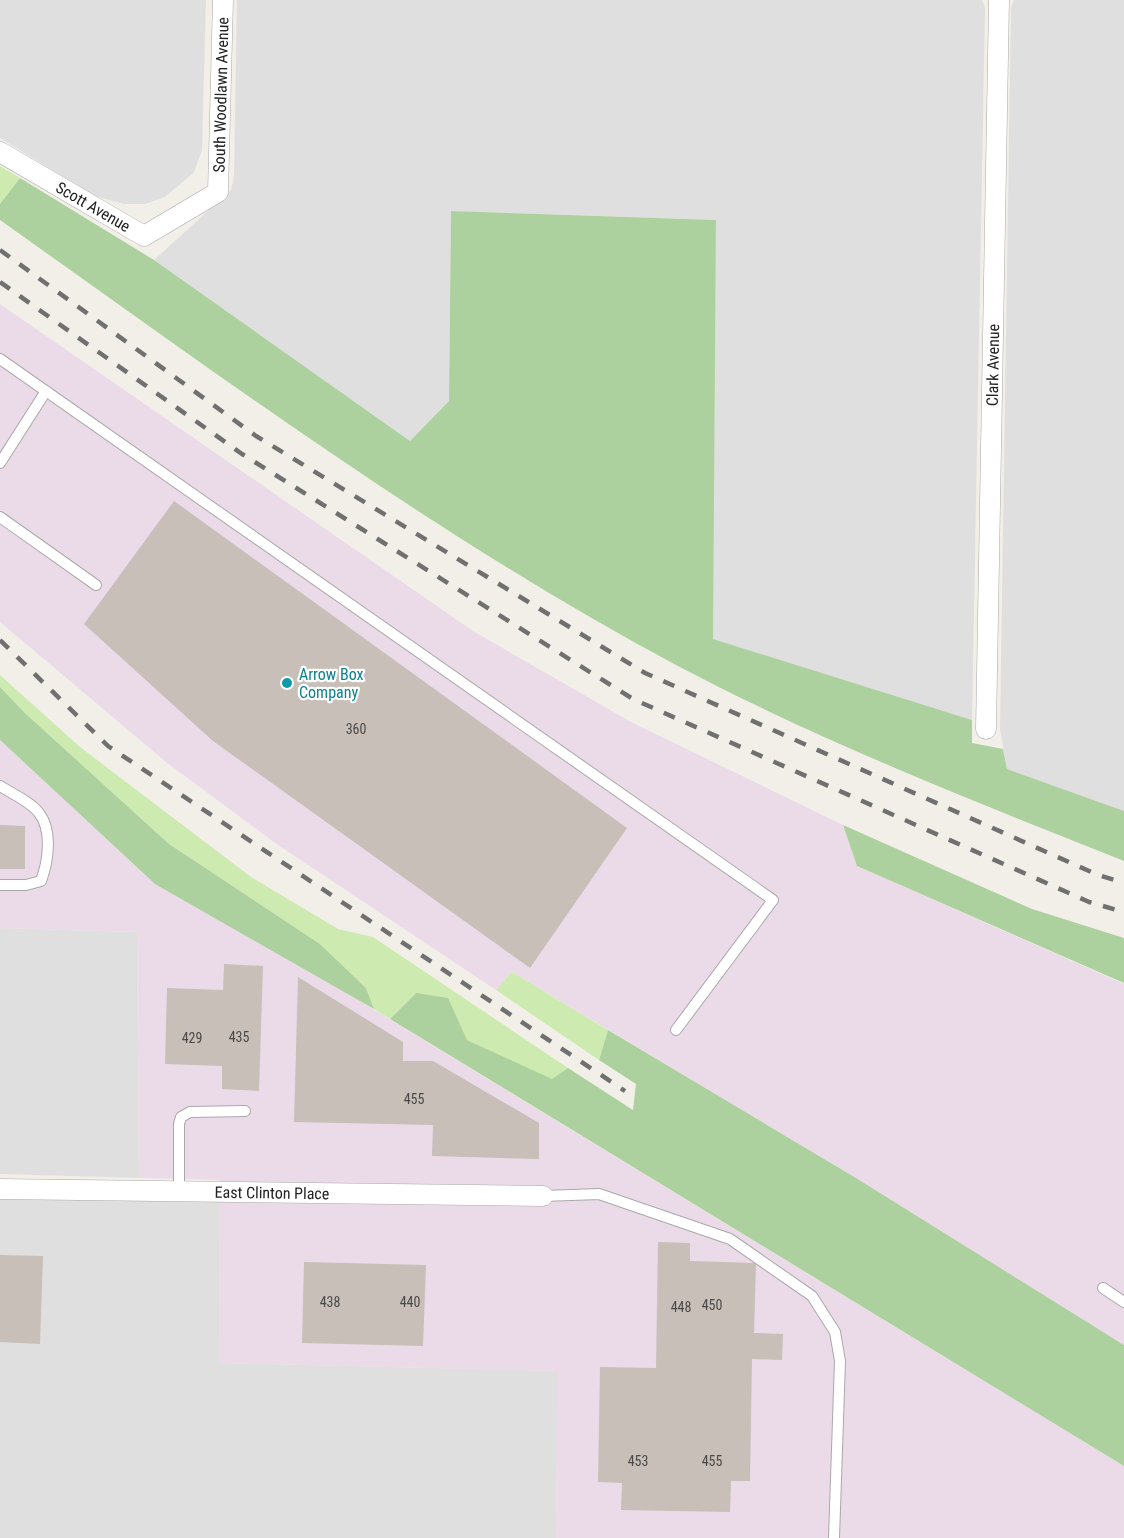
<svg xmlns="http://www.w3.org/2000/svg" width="1124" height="1538" font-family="'Roboto Condensed',sans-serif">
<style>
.residential{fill:#e0dfdf}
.industrial{fill:#ebdbe8}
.grass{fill:#cdebb0}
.forest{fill:#add19e}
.building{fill:#c7bfb8}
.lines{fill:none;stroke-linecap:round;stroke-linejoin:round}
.service-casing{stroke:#a9a9a9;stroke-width:12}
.minor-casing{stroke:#a9a9a9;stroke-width:21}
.service{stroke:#fff;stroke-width:10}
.minor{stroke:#fff;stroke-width:20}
.rail{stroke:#707070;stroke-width:4.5;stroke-dasharray:12 12;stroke-linecap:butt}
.culture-dot{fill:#0f9aa8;stroke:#fff;stroke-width:2}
.labels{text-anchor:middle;stroke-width:4.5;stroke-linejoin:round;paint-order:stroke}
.number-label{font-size:14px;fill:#4b4948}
.street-label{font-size:16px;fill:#222;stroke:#fff}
.culture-label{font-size:16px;fill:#0d838f;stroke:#fff;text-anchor:start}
</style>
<rect width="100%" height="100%" fill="#f2efe9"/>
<g class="residential">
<path d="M0,0H206L202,150L194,172L165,197L145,204H124L95,196L0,138Z"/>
<path d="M237,0H982L985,8L972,720L712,639L716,220L451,211L449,401L410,441L154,260L231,190L234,177Z"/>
<path d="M1014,0H1124V811L1007,769L1000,729L1011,8Z"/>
<path d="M0,928L137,932L139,1178L0,1174Z"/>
<path d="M0,1197L220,1199L219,1363L558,1371L556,1538H0Z"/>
</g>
<g class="industrial">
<path d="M0,304L473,631L631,722L843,825L857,866L1124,984V1345L856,1178L512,972L496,990L278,845L166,762L0,622Z"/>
<path d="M0,740L155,884L312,972L1124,1466V1538H556L557,1371L219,1363L220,1180L139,1178L137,932L0,928Z"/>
</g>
<g class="grass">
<path d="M0,166L20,178L0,204Z"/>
<path d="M0,675L80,747L251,877L338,929L373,937L568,1068L552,1080L467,1040L416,993L390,1019L374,1009L366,988L320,944L169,844L26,714L0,687Z"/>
<path d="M512,972L608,1030L599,1060L496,990Z"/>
</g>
<g class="forest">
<path d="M20,178L154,260L410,441L449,401L451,211L716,220L713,639L972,720V743L1003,749L1007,769L1124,811V861C973,801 820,741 676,665C437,537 220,376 0,220V204Z"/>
<path d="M0,687L26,714L169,844L320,944L366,988L374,1009L155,884L0,740Z"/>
<path d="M843,825L1032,909L1124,938V983L857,866Z"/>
<path d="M416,993L448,998L467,1040L552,1079L568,1068L633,1110L636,1084L599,1060L608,1030L856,1178L1124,1345V1466L390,1019Z"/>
</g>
<g class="building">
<path d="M174,501L627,828L530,968L213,741L84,624Z"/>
<path d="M0,825L25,826V869H0Z"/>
<path d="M224,964L263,966L259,1091L222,1089V1066L165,1064L167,988L223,990Z"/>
<path d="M298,977L403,1042V1061H433L539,1123V1159L432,1156L433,1125L294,1122Z"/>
<path d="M658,1242L690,1243V1261L756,1263L754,1333L783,1334L782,1360L752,1359L750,1481H731L730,1512L621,1510L622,1483L598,1482L600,1367L656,1368Z"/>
<path d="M0,1255L43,1256L40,1344L0,1342Z"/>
<path d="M304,1262L426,1265L423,1346L302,1343Z"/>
</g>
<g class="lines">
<g class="service-casing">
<g id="service">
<path d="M0,359L773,900L676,1030"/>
<path d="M0,463L46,391"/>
<path d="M0,517L96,585"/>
<path d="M0,786C11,793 31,802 39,813C53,831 48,862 41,881L26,885H0"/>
<path d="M179,1191V1124L181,1117L190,1112L245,1111"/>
<path d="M543,1196L599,1194L730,1239L812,1296L835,1332L840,1361L834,1538"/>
<path d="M1103,1288L1124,1302"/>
</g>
</g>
<g class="minor-casing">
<g id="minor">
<path id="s1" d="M0,152L144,236L218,192L223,0"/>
<path id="s2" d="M986,729L999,0"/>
<path id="s3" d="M0,1189L543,1196"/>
</g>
</g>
<use href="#service" class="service"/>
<use href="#minor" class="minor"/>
<g class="rail">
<path d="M0,250L256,436L645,673L1098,875L1124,883"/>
<path d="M0,282L242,454L633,699L1089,902L1124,912"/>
<path d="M0,640L108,746L625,1091"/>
</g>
</g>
<circle class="culture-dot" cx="287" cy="683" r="6"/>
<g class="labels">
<g class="number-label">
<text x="356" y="734">360</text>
<text x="239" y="1042">435</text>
<text x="192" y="1043">429</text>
<text x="414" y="1104">455</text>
<text x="330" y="1307">438</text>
<text x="410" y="1307">440</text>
<text x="712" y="1310">450</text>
<text x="681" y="1312">448</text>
<text x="638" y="1466">453</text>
<text x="712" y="1466">455</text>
</g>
<g class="street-label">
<text dy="6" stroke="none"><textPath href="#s1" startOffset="350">South Woodlawn Avenue</textPath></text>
<text dy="6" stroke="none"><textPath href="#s1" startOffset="108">Scott Avenue</textPath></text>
<text dy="6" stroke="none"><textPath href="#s2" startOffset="364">Clark Avenue</textPath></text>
<text dy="6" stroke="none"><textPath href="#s3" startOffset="272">East Clinton Place</textPath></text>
</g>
<g class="culture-label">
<text x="299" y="680">Arrow Box<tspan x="299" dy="18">Company</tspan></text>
</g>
</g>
</svg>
